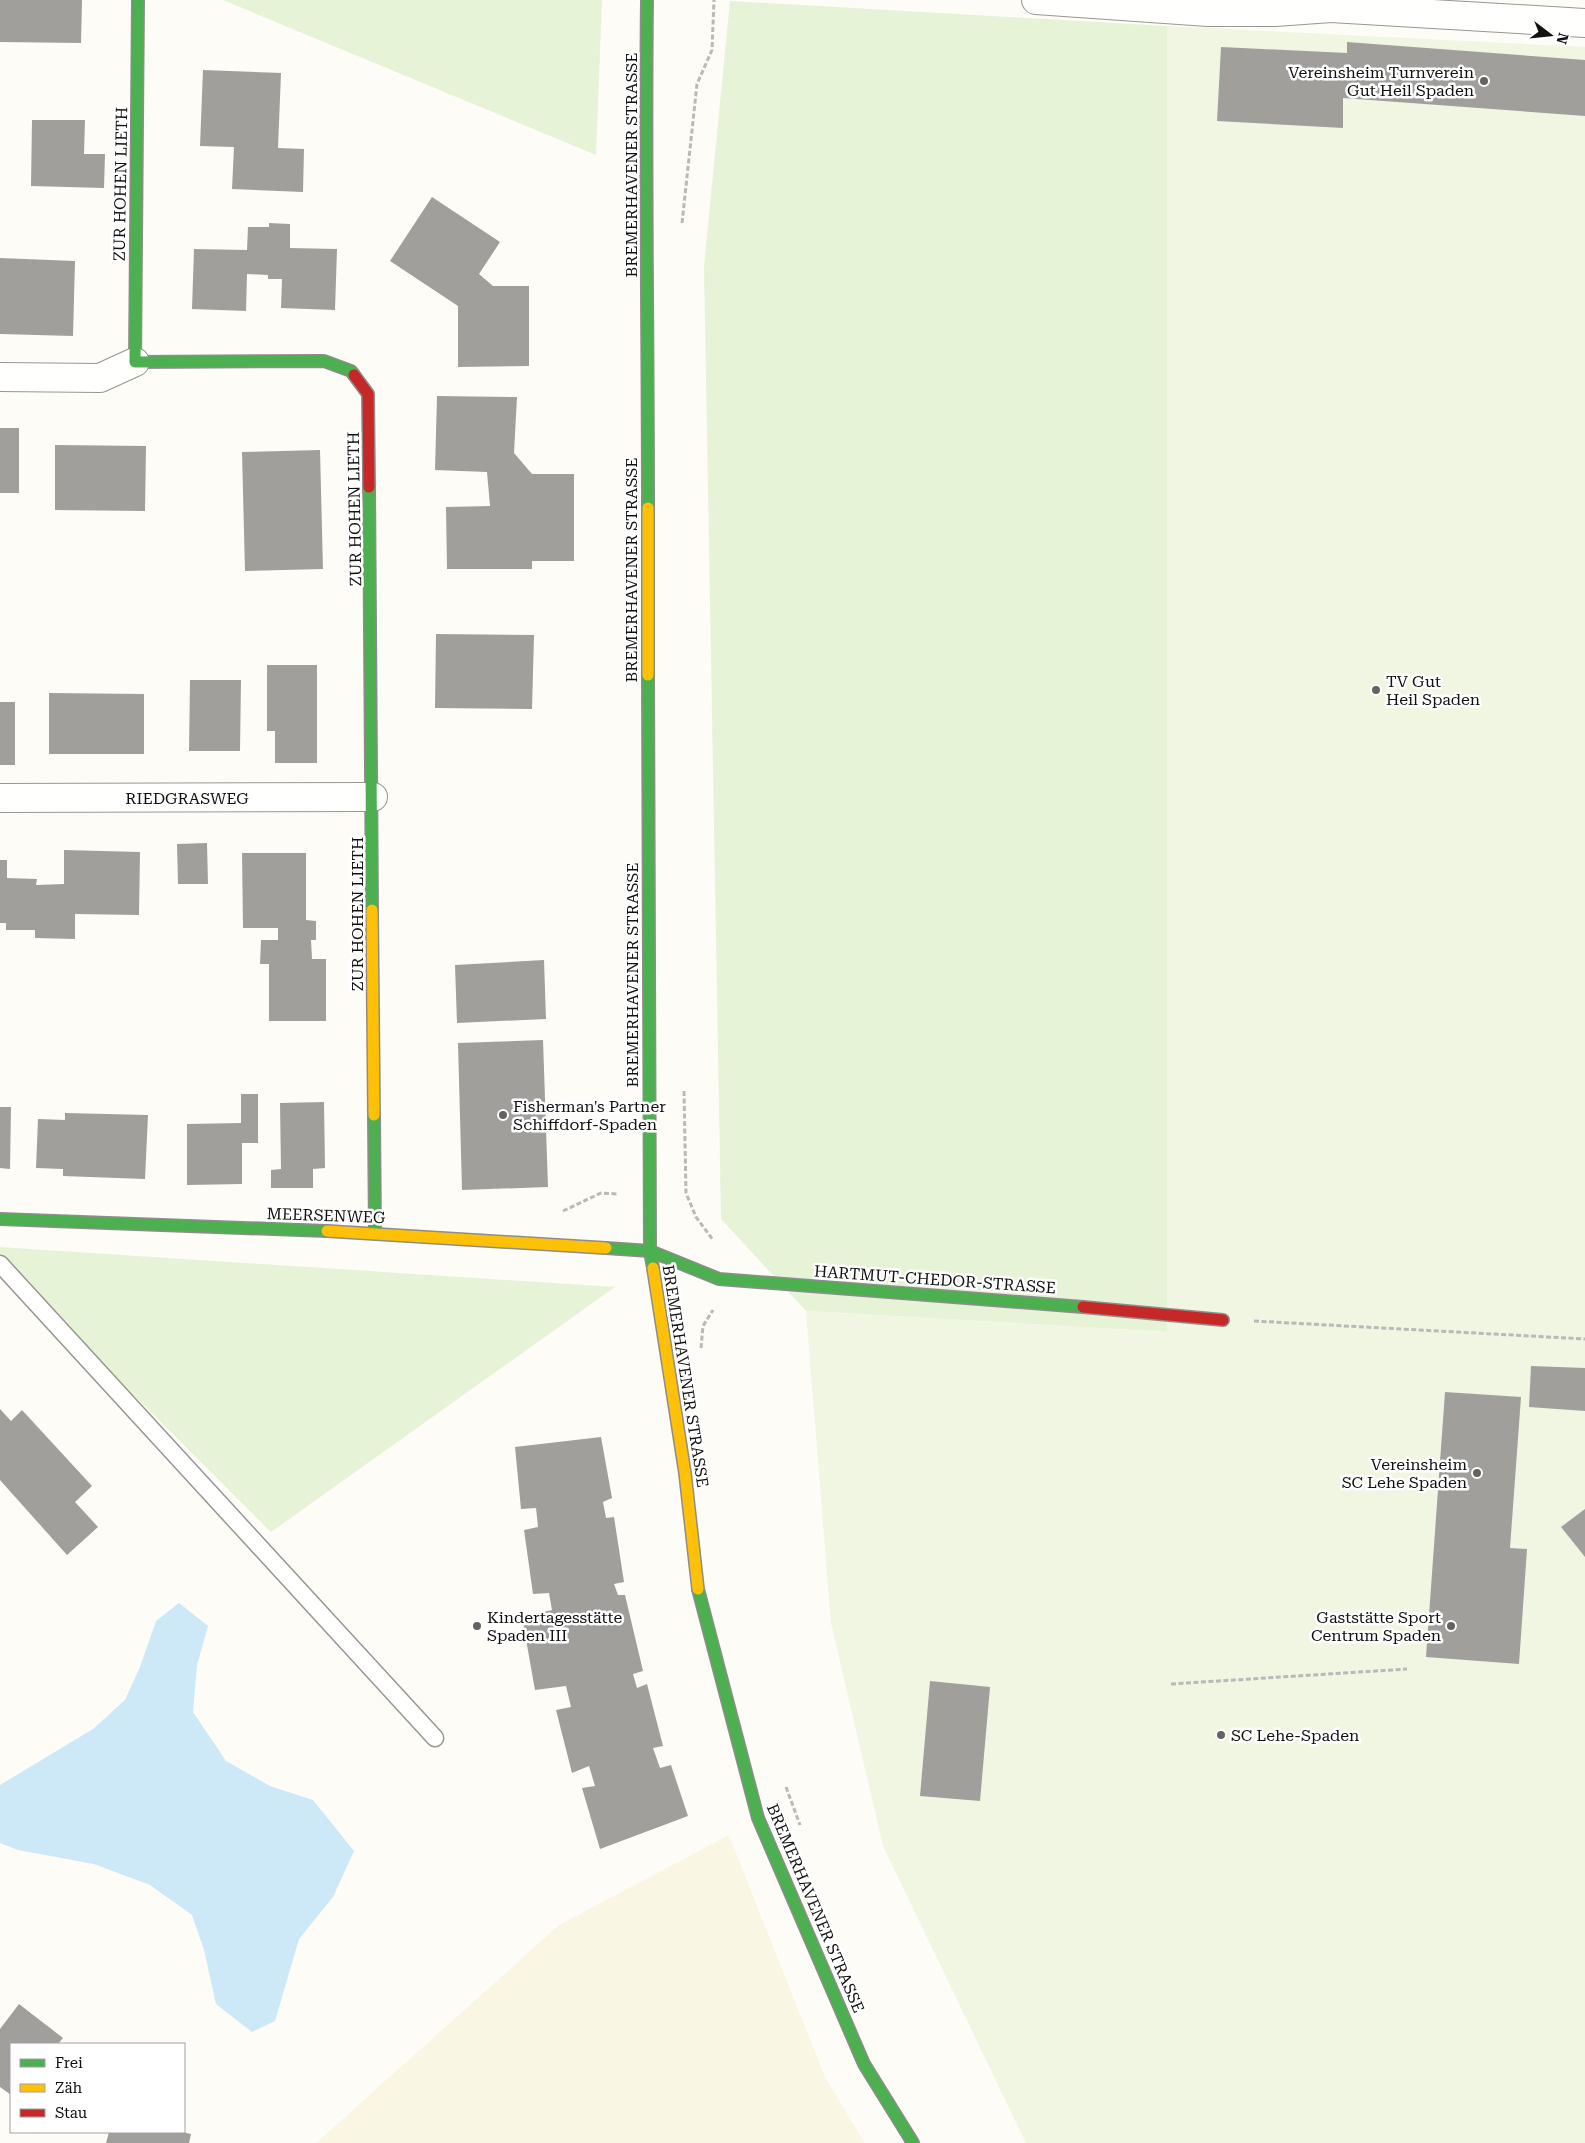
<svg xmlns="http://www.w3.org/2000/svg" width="1585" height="2143" font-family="'Roboto Serif',serif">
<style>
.farmland{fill:#f9f7e4}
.green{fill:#e7f3d7}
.pitch{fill:#f0f6e1}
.water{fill:#cde8f7}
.building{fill:#a19f9c}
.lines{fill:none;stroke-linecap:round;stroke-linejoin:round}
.lane-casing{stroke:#979795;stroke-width:19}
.street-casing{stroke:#979795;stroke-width:30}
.fast-casing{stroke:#8e8d8b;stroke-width:14}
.slow-casing{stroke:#8e8d8b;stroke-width:14}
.jam-casing{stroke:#8e8d8b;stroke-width:14}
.path{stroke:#b9b9b8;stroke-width:3;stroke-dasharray:5 2.5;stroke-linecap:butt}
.lane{stroke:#fffffe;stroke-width:16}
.street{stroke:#fffffe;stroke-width:28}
.fast{stroke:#4caf50;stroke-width:11}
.slow{stroke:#ffc107;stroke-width:11}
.jam{stroke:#c62828;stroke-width:11}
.poi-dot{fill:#646362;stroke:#fff;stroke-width:2}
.labels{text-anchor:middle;stroke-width:5;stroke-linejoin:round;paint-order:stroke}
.poi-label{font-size:16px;fill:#111;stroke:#fff;text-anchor:start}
.street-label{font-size:16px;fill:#111;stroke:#fff}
</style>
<rect width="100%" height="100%" fill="#fdfcf7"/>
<path class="farmland" d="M729,1835L825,2077L865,2143H316L559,1925Z"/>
<g class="green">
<path d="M223,0H602L596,155Z"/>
<path d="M730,1L1167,26L1168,1332L806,1311L721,1219L704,266Z"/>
<path d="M0,1247L615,1287L271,1532L0,1261Z"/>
</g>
<path class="pitch" d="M1167,26L1585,47V2143H1026L883,1846L831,1623L806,1311L1167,1332Z"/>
<path class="water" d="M179,1603L208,1626L197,1665L193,1712L226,1761L270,1786L313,1800L354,1851L333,1897L299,1939L275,2021L252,2032L216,2004L204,1950L192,1915L150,1885L94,1864L18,1850L0,1843V1785L93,1729L125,1700L140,1667L156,1621Z"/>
<g class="building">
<path d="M0,0H82L81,43L0,42Z"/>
<path d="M1347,42L1585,60V116L1343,98V128L1217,121L1221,47L1347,53Z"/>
<path d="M203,70L281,73L278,148L304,149L303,192L232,189L234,147L200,146Z"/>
<path d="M32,120H85L84,154H105L104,188L31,186Z"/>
<path d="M432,197L500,242L479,274L493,286H529V366L458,367V306L390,261Z"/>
<path d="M269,223L290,224V248L337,249L335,310L281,308L282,279H268V275L247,274L246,311L192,309L194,249L247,250L248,227H269Z"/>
<path d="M0,258L75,261L73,336L0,334Z"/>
<path d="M437,396L517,397L514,453L532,474H574V561H532V569H447L446,507L490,506L487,472L435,470Z"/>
<rect x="0" y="428" width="19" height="65"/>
<path d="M55,445L146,446L145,511L55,510Z"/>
<path d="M320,450L323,569L245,571L242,452Z"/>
<path d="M436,634L534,635L532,709L435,708Z"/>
<path d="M267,665H317V763H275V731H267Z"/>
<path d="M190,680H241L240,751H189Z"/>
<path d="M49,693L144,694V754H49Z"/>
<rect x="0" y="702" width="15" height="63"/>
<path d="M207,843L208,884H178L177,844Z"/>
<path d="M64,850L140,852L139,915L75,914V939L35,938V930H6V923H0V860H7V878L37,879L36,885L64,884Z"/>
<path d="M242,853H306V920L316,921V940H311L312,959H326V1021H269V964H260L261,940H278V928H243Z"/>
<path d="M544,960L546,1019L457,1023L455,965Z"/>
<path d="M543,1040L548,1187L462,1190L458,1043Z"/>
<path d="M241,1094H258V1143H242V1184L187,1185V1124L241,1123Z"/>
<path d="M324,1102L325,1168L313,1169V1188H271V1170L281,1169L280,1103Z"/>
<path d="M0,1107H11L10,1169L0,1168Z"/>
<path d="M65,1113L148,1115L145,1179L63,1176V1169L36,1168L38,1119L65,1120Z"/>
<path d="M1531,1366L1585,1368V1411L1529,1407Z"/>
<path d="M1445,1392L1521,1397L1510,1548L1527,1549L1519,1664L1426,1657Z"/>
<path d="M0,1409L11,1421L22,1410L92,1486L75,1502L98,1527L67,1555L0,1480Z"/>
<path d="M601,1437L612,1498L603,1502L606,1518L614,1517L624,1582L614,1584L618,1595H625L643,1671L633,1674L637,1688L647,1684L663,1746L653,1748L660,1768L671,1765L688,1816L600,1849L582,1788L595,1786L589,1766L572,1773L556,1710L571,1707L566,1686L535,1690L522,1617L552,1610L549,1593L533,1594L524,1530L538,1527L536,1508L521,1509L515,1447Z"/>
<path d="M1585,1509V1557L1561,1527Z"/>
<path d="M930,1681L990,1687L980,1801L920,1796Z"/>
<path d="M19,2004L63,2038L58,2044H11V2095L0,2087V2029Z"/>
<path d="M109,2132H182L191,2134L189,2143H106Z"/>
</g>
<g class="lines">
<g class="lane-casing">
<path id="lane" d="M0,1264L435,1738"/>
</g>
<g class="street-casing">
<g id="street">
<path d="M1036,0L1208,12H1275L1331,8L1585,23"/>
<path d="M0,377L100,378L135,362"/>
<path d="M0,798L373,797"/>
</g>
</g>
<g class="fast-casing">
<g id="fast">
<path d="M138,0L135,362L324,361L351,371L354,375"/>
<path d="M647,0C645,170 648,339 648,508"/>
<path d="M369,487L372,910"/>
<path d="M648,675L650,1251L653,1268"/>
<path d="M374,1115L375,1233"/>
<path d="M0,1219L327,1231"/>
<path d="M606,1248L650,1251L719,1279L1083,1307"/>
<path d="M698,1589L758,1818L864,2064L913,2143"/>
</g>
</g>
<g class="slow-casing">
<g id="slow">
<path d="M648,508V675"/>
<path d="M372,910L374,1115"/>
<path d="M327,1231L606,1248"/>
<path d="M653,1268L685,1473L698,1589"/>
</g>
</g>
<g class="jam-casing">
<g id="jam">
<path d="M354,375L368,394L369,487"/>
<path d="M1083,1307L1223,1320"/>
</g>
</g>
<g class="path">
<path d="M682,223L697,84L712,50L714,0"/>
<path d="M684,1091L686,1193L696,1217L713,1240"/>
<path d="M563,1211L601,1193L618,1194"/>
<path d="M1254,1321L1585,1339"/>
<path d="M701,1348L703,1326L713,1310"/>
<path d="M1171,1684L1407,1669"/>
<path d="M786,1787L800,1825"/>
</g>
<use href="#lane" class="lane"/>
<use href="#street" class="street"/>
<use href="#fast" class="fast"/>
<use href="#slow" class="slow"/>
<use href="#jam" class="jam"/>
</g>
<g class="poi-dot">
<circle cx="1484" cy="81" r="5"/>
<circle cx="1376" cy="690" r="5"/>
<circle cx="503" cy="1115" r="5"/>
<circle cx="1477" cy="1473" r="5"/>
<circle cx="477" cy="1626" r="5"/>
<circle cx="1451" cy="1626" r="5"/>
<circle cx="1221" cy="1735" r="5"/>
</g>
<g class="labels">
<g class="poi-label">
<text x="1474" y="78" text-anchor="end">Vereinsheim Turnverein<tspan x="1474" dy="18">Gut Heil Spaden</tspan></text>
<text x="1386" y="687">TV Gut<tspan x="1386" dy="18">Heil Spaden</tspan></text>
<text x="513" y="1112">Fisherman's Partner<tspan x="513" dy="18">Schiffdorf-Spaden</tspan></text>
<text x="1467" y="1470" text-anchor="end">Vereinsheim<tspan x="1467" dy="18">SC Lehe Spaden</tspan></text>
<text x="487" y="1623">Kindertagesstätte<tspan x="487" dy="18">Spaden III</tspan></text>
<text x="1441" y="1623" text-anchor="end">Gaststätte Sport<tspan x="1441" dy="18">Centrum Spaden</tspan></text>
<text x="1231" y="1741">SC Lehe-Spaden</text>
</g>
<g class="street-label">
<text transform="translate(631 165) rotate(-90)" y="6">BREMERHAVENER STRASSE</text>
<text transform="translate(120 184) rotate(-89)" y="6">ZUR HOHEN LIETH</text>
<text transform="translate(354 509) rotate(-91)" y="6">ZUR HOHEN LIETH</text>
<text transform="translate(631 570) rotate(-90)" y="6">BREMERHAVENER STRASSE</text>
<text x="187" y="804">RIEDGRASWEG</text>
<text transform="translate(357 914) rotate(-90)" y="6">ZUR HOHEN LIETH</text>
<text transform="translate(632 975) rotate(-90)" y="6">BREMERHAVENER STRASSE</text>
<text transform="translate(326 1215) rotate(2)" y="6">MEERSENWEG</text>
<text transform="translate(935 1279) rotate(4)" y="6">HARTMUT-CHEDOR-STRASSE</text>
<text transform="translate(686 1376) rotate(81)" y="6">BREMERHAVENER STRASSE</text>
<text transform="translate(816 1908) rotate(67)" y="6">BREMERHAVENER STRASSE</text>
</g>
</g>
<rect x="10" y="2043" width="175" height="90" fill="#ffffff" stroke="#a0a0a0"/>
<rect x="20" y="2059" width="25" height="8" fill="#4caf50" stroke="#a0a0a0"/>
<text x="55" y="2068" font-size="15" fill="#111111">Frei</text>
<rect x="20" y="2084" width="25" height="8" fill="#ffc107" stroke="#a0a0a0"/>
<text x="55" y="2093" font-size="15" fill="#111111">Zäh</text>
<rect x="20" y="2109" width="25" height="8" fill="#c62828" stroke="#a0a0a0"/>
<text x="55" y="2118" font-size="15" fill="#111111">Stau</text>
<g transform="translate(1550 35) rotate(106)" stroke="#ffffff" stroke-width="4" paint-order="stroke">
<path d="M0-4L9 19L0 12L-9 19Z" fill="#111111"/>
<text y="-8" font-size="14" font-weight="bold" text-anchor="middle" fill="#111111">N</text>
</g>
</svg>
